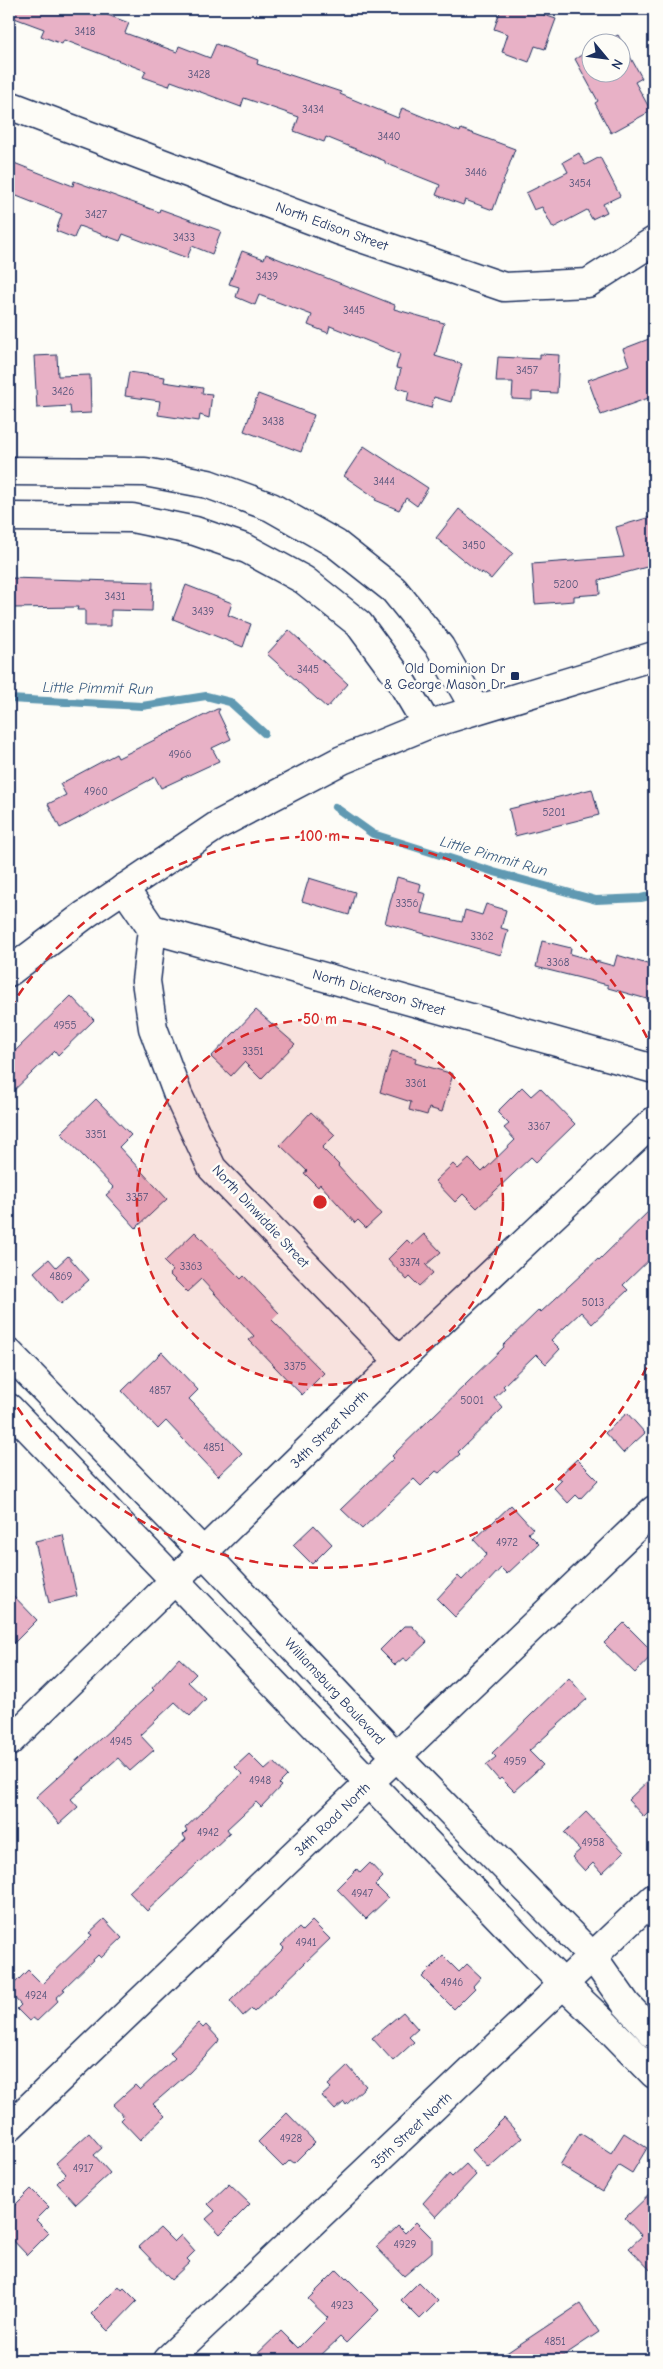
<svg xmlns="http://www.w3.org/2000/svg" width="663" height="2369" font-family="'Comic Neue',sans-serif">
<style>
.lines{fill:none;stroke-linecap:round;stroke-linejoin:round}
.stream{stroke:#6099b2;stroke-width:8}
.building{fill:#e8b1c6;stroke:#1b2f5e}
.minor-casing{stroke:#1b2f5e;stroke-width:31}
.major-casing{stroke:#1b2f5e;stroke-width:31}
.minor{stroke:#fdfcf7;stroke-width:28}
.major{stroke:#fdfcf7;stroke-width:28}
.ring{fill:none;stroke:#d62828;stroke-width:2.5;stroke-dasharray:9 6}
.poi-dot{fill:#1b2f5e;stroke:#fdfcf7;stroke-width:2}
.labels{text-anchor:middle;stroke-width:5;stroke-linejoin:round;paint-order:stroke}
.number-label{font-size:11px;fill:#4e5078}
.street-label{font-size:14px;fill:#1b2f5e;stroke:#fdfcf7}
.poi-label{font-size:14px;fill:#1b2f5e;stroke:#fdfcf7;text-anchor:end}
.water-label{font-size:15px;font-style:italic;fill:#385b81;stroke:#fdfcf7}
.centre{fill:#d62828;stroke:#fdfcf7;stroke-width:2.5}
.ring-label{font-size:15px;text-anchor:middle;font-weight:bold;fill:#d62828;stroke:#fdfcf7;stroke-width:5;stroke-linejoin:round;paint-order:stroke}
</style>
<rect width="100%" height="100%" fill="#fdfcf7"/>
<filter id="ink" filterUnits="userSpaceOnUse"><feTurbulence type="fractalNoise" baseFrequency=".02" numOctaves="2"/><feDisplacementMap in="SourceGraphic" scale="10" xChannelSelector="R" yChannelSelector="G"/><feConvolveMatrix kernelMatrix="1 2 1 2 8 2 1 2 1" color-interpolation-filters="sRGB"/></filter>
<g filter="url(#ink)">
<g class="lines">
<g class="stream">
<path d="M9,699L142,706L206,696L230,702L264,733"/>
<path d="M335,807L373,834L494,872L596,900L641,898L654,895"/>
</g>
</g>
<g class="building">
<path d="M9,9H92L129,23L125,33L177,52L179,46L210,58L216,44L258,60L257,64L341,92L340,94L398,118L402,108L460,132L461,129L515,149L493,210L465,200L463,205L436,195L440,185L385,163V161L326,137L324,142L294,131L299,117L244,98L241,107L171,81L169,86L143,77L146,71L64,40L62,44L41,36L44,29L9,16Z"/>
<path d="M501,9H527L556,19L545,49L535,46L529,62L502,52L508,34L494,29Z"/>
<path d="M618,35L642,78L635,82L651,111L611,133L595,103L598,101L575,59L590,50V72H620V42H604Z"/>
<path d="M579,153L585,165L600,157L620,196L603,204L607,212L592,219L587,210L553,228L542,207L534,210L526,193L568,172L563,162Z"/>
<path d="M9,161L73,186L74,181L159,212L160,209L221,231L212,254L192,246L187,258L123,234L120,241L79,226L74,238L56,231L62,214L9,193Z"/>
<path d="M242,251L264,259L266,254L395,305L394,309L444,323L435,356L462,364L451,402L434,397L431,408L407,401L409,391L396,388L401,369L396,368L400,354L330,326L328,333L308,325L312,315L259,295L255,305L236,297L239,287L229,284Z"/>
<path d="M654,337V396L601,415L588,380L629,365L623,349Z"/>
<path d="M540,354L559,355L557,393L532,392V400L512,399L513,382H496L498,357L540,359Z"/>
<path d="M57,355L58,376L90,375L91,413L71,414L70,406L37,408L34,356Z"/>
<path d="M129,372L165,377L164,382L203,388L202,393L212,394L209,418L200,415L199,421L158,415L160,401L125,396Z"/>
<path d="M258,394L314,415L301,452L244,431Z"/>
<path d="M364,446L428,488L417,506L406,498L399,510L375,500L376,498L344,476Z"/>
<path d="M459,509L513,553L491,579L482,572L481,574L436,538Z"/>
<path d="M654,516V565L599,580L600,594L574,596V601L535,604L532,564L624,557L616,527Z"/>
<path d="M9,578L153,582L152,611L111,610V626H85V610H77L78,607L12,608V598H9Z"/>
<path d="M186,585L232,603L228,615L251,624L243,647L173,619Z"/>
<path d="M289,630L348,684L327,708L267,654Z"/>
<path d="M217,709H220L218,712L231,739L212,748L219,761L161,788L155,777L60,828L48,804L66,795L60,784L116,754L118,758Z"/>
<path d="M592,789L599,815L515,836L509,809Z"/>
<path d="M397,877L421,884L419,892L426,894L421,913L462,922L465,910L482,915L486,904L506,910L501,928L508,930L501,955L385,923Z"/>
<path d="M309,878L355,892L349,915L302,901Z"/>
<path d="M542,941L571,948L570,954L614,966L617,955L654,966V1001L608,988V985L536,967Z"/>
<path d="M71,996L94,1020L58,1055L55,1051L9,1095V1057Z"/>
<path d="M256,1010L295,1044L261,1079L244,1062L231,1076L211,1057Z"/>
<path d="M392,1051L416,1058L415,1063L453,1074L442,1112L429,1108L427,1115L409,1110L411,1102L380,1092Z"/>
<path d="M522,1087L531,1096L540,1088L575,1124L536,1162L531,1157L477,1208L463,1194L455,1202L435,1181L453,1164L458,1169L469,1159L482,1172L515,1140L504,1128L509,1124L497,1112Z"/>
<path d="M96,1099L131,1135L119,1147L167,1199L136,1228L106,1195L114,1188L61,1133Z"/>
<path d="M311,1112L335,1135L322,1148L339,1165L338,1166L381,1214L366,1228L358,1220L355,1223L320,1184L318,1187L304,1173L307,1171L280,1145Z"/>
<path d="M654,1206V1255L623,1285L628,1290L592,1324L581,1312L551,1340L560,1349L546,1364L536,1354L503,1386L505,1388L494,1398L503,1408L458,1452L460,1454L439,1473L436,1471L421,1486L414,1479L362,1529L341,1509L394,1458L392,1456L504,1347L503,1345L539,1310L541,1312L598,1259L599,1260Z"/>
<path d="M195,1232L241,1279L244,1276L279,1313L272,1320L324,1373L302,1395L249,1340L254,1336L201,1279L187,1292L169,1274L173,1271L164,1262Z"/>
<path d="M424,1234L441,1252L426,1265L433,1273L419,1286L410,1277L407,1280L388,1259L407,1240L412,1245Z"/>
<path d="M68,1256L89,1280L61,1304L34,1272L49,1259L56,1267Z"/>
<path d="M162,1352L198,1390L189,1399L242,1453L218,1476L166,1421L158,1429L122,1391Z"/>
<path d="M627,1413L645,1433L623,1453L605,1433Z"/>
<path d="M577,1459L598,1480L580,1499L576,1495L568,1503L554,1488L562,1480L558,1477Z"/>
<path d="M511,1505L533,1529L528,1533L539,1544L507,1574L501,1568L455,1617L437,1599L458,1576L462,1580L487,1554L474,1540Z"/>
<path d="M314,1525L332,1544L312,1564L293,1545Z"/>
<path d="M63,1535L77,1596L49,1603L35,1541Z"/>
<path d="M9,1591L37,1620L9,1648Z"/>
<path d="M624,1623L654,1653L635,1673L604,1643Z"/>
<path d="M404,1626H412L427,1642L407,1661L403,1658L395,1665L380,1650Z"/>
<path d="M179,1658L196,1674L188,1682L206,1699L190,1716L175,1702L140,1735L154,1750L130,1771L118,1758L71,1799L78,1807L59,1824L36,1797L154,1690L152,1688Z"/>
<path d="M569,1678L587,1699L529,1751L543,1765L514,1791L501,1778L499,1780L486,1765L496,1757L492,1753Z"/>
<path d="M249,1754L265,1770L274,1762L287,1776L279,1784L281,1786L261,1807L256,1802L227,1829L230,1833L147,1911L129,1892L186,1839L183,1835L187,1831L185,1828L242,1774L235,1767Z"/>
<path d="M654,1775V1807L644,1817L628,1800Z"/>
<path d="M586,1812L624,1852L602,1873L593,1863L585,1871L572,1857L580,1850L564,1833Z"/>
<path d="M370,1863L383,1877L375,1885L388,1898L366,1919L337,1889L357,1869L360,1873Z"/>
<path d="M104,1919L122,1938L101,1958L98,1955L63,1989L65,1990L56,1998L58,2001L37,2021L33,2018L29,2021L17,2009L21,2005L9,1992V1989L28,1970L42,1984L92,1935L89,1933Z"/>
<path d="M312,1921L330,1939L254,2012L251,2009L243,2016L230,2001L284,1948L281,1945L299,1928L302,1931Z"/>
<path d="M443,1956L459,1972L467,1964L481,1977L473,1986L475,1988L454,2009L422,1977Z"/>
<path d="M403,2012L418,2029L409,2037L414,2042L393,2061L372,2038Z"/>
<path d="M198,2023L203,2028L206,2025L219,2039L218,2042L190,2072L153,2104L165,2116L140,2140L121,2120L124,2117L113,2105L135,2085L140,2090L175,2058L170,2053Z"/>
<path d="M348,2066L366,2086L346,2105L344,2102L335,2110L322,2096L331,2088L328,2085Z"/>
<path d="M287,2113L315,2142L294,2163L290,2160L283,2167L258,2142Z"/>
<path d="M504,2118L522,2138L488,2168L472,2150Z"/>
<path d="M89,2133L102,2148L94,2155L110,2173L76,2204L57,2183L66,2174L56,2163Z"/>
<path d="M580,2133L611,2153L624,2133L647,2148L632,2173L619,2165L603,2191L560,2165Z"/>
<path d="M466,2164L476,2175L436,2217L423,2203L449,2174L452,2177Z"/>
<path d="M229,2184L250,2204L220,2234L206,2219L215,2211L208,2204Z"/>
<path d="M31,2189L49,2207L36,2220L49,2233L27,2255L9,2236V2211Z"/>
<path d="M654,2190V2274L629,2248L642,2236L625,2218Z"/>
<path d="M416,2222L432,2238V2252L404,2276L376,2247L398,2226L405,2233Z"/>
<path d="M160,2228L174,2242L181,2235L195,2251L187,2259L190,2262L171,2280L139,2247Z"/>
<path d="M337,2270L346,2279L347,2278L379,2310L346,2343L340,2337L316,2360H251L281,2331L298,2348L328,2318L308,2299Z"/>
<path d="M419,2282L438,2301L420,2319L401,2300Z"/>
<path d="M119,2286L122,2290L124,2288L137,2301L108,2331L91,2314Z"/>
<path d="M580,2304L599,2332L557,2360H496Z"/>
</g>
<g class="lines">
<g class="minor-casing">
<g id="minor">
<path d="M9,105L338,230L504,287L588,283L654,241"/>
<path d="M9,471L145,472L208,484L271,507L336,544L394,590L440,647L475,709"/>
<path d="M9,517L132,518L195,531L247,549L304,580L359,624L401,681L427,725"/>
<path d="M124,888L152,929L654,1069"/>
<path d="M152,929L146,981L153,1028L178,1095L212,1168L399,1361"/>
<path d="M9,1742L399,1361L654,1121"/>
<path d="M9,2127L654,1510"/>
<path d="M167,2360L654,1898"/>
</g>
</g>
<g class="major-casing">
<g id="major">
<path d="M9,972L86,914L218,825L342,760L427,725L654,656"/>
<path d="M9,1353L204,1553L397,1757L593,1957L626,2004L654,2034"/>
<path d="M9,1408L564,1985L607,2026L654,2074"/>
</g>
</g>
<use href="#minor" class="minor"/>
<use href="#major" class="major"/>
</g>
</g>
<circle cx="320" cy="1202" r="183" fill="#d62828" fill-opacity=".12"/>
<g class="ring">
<circle cx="320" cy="1202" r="183"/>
<path d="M653 1354A366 366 0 0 1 10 1396M10 1008A366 366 0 0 1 653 1050"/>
</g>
<rect class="poi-dot" x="510" y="671" width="10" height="10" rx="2.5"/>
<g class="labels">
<g class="number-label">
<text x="85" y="35">3418</text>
<text x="199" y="78">3428</text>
<text x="313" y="113">3434</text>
<text x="389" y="140">3440</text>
<text x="476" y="176">3446</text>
<text x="580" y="187">3454</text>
<text x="96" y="218">3427</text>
<text x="184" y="241">3433</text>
<text x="267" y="280">3439</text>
<text x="354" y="314">3445</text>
<text x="527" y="374">3457</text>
<text x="63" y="395">3426</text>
<text x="273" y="425">3438</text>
<text x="384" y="485">3444</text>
<text x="474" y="549">3450</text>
<text x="566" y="588">5200</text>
<text x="115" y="600">3431</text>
<text x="203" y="615">3439</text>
<text x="308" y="673">3445</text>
<text x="180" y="758">4966</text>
<text x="96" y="795">4960</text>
<text x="554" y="816">5201</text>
<text x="407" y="907">3356</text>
<text x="482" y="940">3362</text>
<text x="558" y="966">3368</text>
<text x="65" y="1029">4955</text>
<text x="253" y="1055">3351</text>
<text x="416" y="1087">3361</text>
<text x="539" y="1130">3367</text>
<text x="96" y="1138">3351</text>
<text x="137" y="1201">3357</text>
<text x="410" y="1266">3374</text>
<text x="191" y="1270">3363</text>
<text x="61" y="1280">4869</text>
<text x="593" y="1306">5013</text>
<text x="295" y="1370">3375</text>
<text x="160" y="1394">4857</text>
<text x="472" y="1404">5001</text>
<text x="214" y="1451">4851</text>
<text x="507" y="1546">4972</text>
<text x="121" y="1745">4945</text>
<text x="515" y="1765">4959</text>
<text x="260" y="1784">4948</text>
<text x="208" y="1836">4942</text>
<text x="593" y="1846">4958</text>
<text x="362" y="1897">4947</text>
<text x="306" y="1946">4941</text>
<text x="452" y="1986">4946</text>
<text x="36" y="1999">4924</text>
<text x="291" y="2142">4928</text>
<text x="83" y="2172">4917</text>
<text x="405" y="2248">4929</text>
<text x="342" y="2309">4923</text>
<text x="555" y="2345">4851</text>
</g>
<g class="street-label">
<text transform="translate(332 226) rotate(20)" y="5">North Edison Street</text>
<text transform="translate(379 992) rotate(16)" y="5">North Dickerson Street</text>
<text transform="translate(261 1216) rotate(47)" y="5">North Dinwiddie Street</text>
<text transform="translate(329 1429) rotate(-45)" y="5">34th Street North</text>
<text transform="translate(335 1691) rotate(47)" y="5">Williamsburg Boulevard</text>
<text transform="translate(332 1819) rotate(-44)" y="5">34th Road North</text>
<text transform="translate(411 2130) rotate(-43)" y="5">35th Street North</text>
</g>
<g class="poi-label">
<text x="505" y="673">Old Dominion Dr<tspan x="505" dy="16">&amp; George Mason Dr</tspan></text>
</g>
<g class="water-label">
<text transform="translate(98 688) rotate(1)" y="5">Little Pimmit Run</text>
<text transform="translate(494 856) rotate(16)" y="5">Little Pimmit Run</text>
</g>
</g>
<circle cx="320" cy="1202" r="8" class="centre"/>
<g class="ring-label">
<text x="320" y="841">100 m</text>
<text x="320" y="1024">50 m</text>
</g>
<rect width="663" height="2369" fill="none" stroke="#fdfcf7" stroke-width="30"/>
<rect x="15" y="15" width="633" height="2339" fill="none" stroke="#1b2f5e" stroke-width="2" filter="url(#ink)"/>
<g transform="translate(606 58) rotate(119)"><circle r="24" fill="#fdfcf7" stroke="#a3aaba"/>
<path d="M0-4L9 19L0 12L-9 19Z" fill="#1b2f5e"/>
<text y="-8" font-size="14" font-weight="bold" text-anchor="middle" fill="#1b2f5e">N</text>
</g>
</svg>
